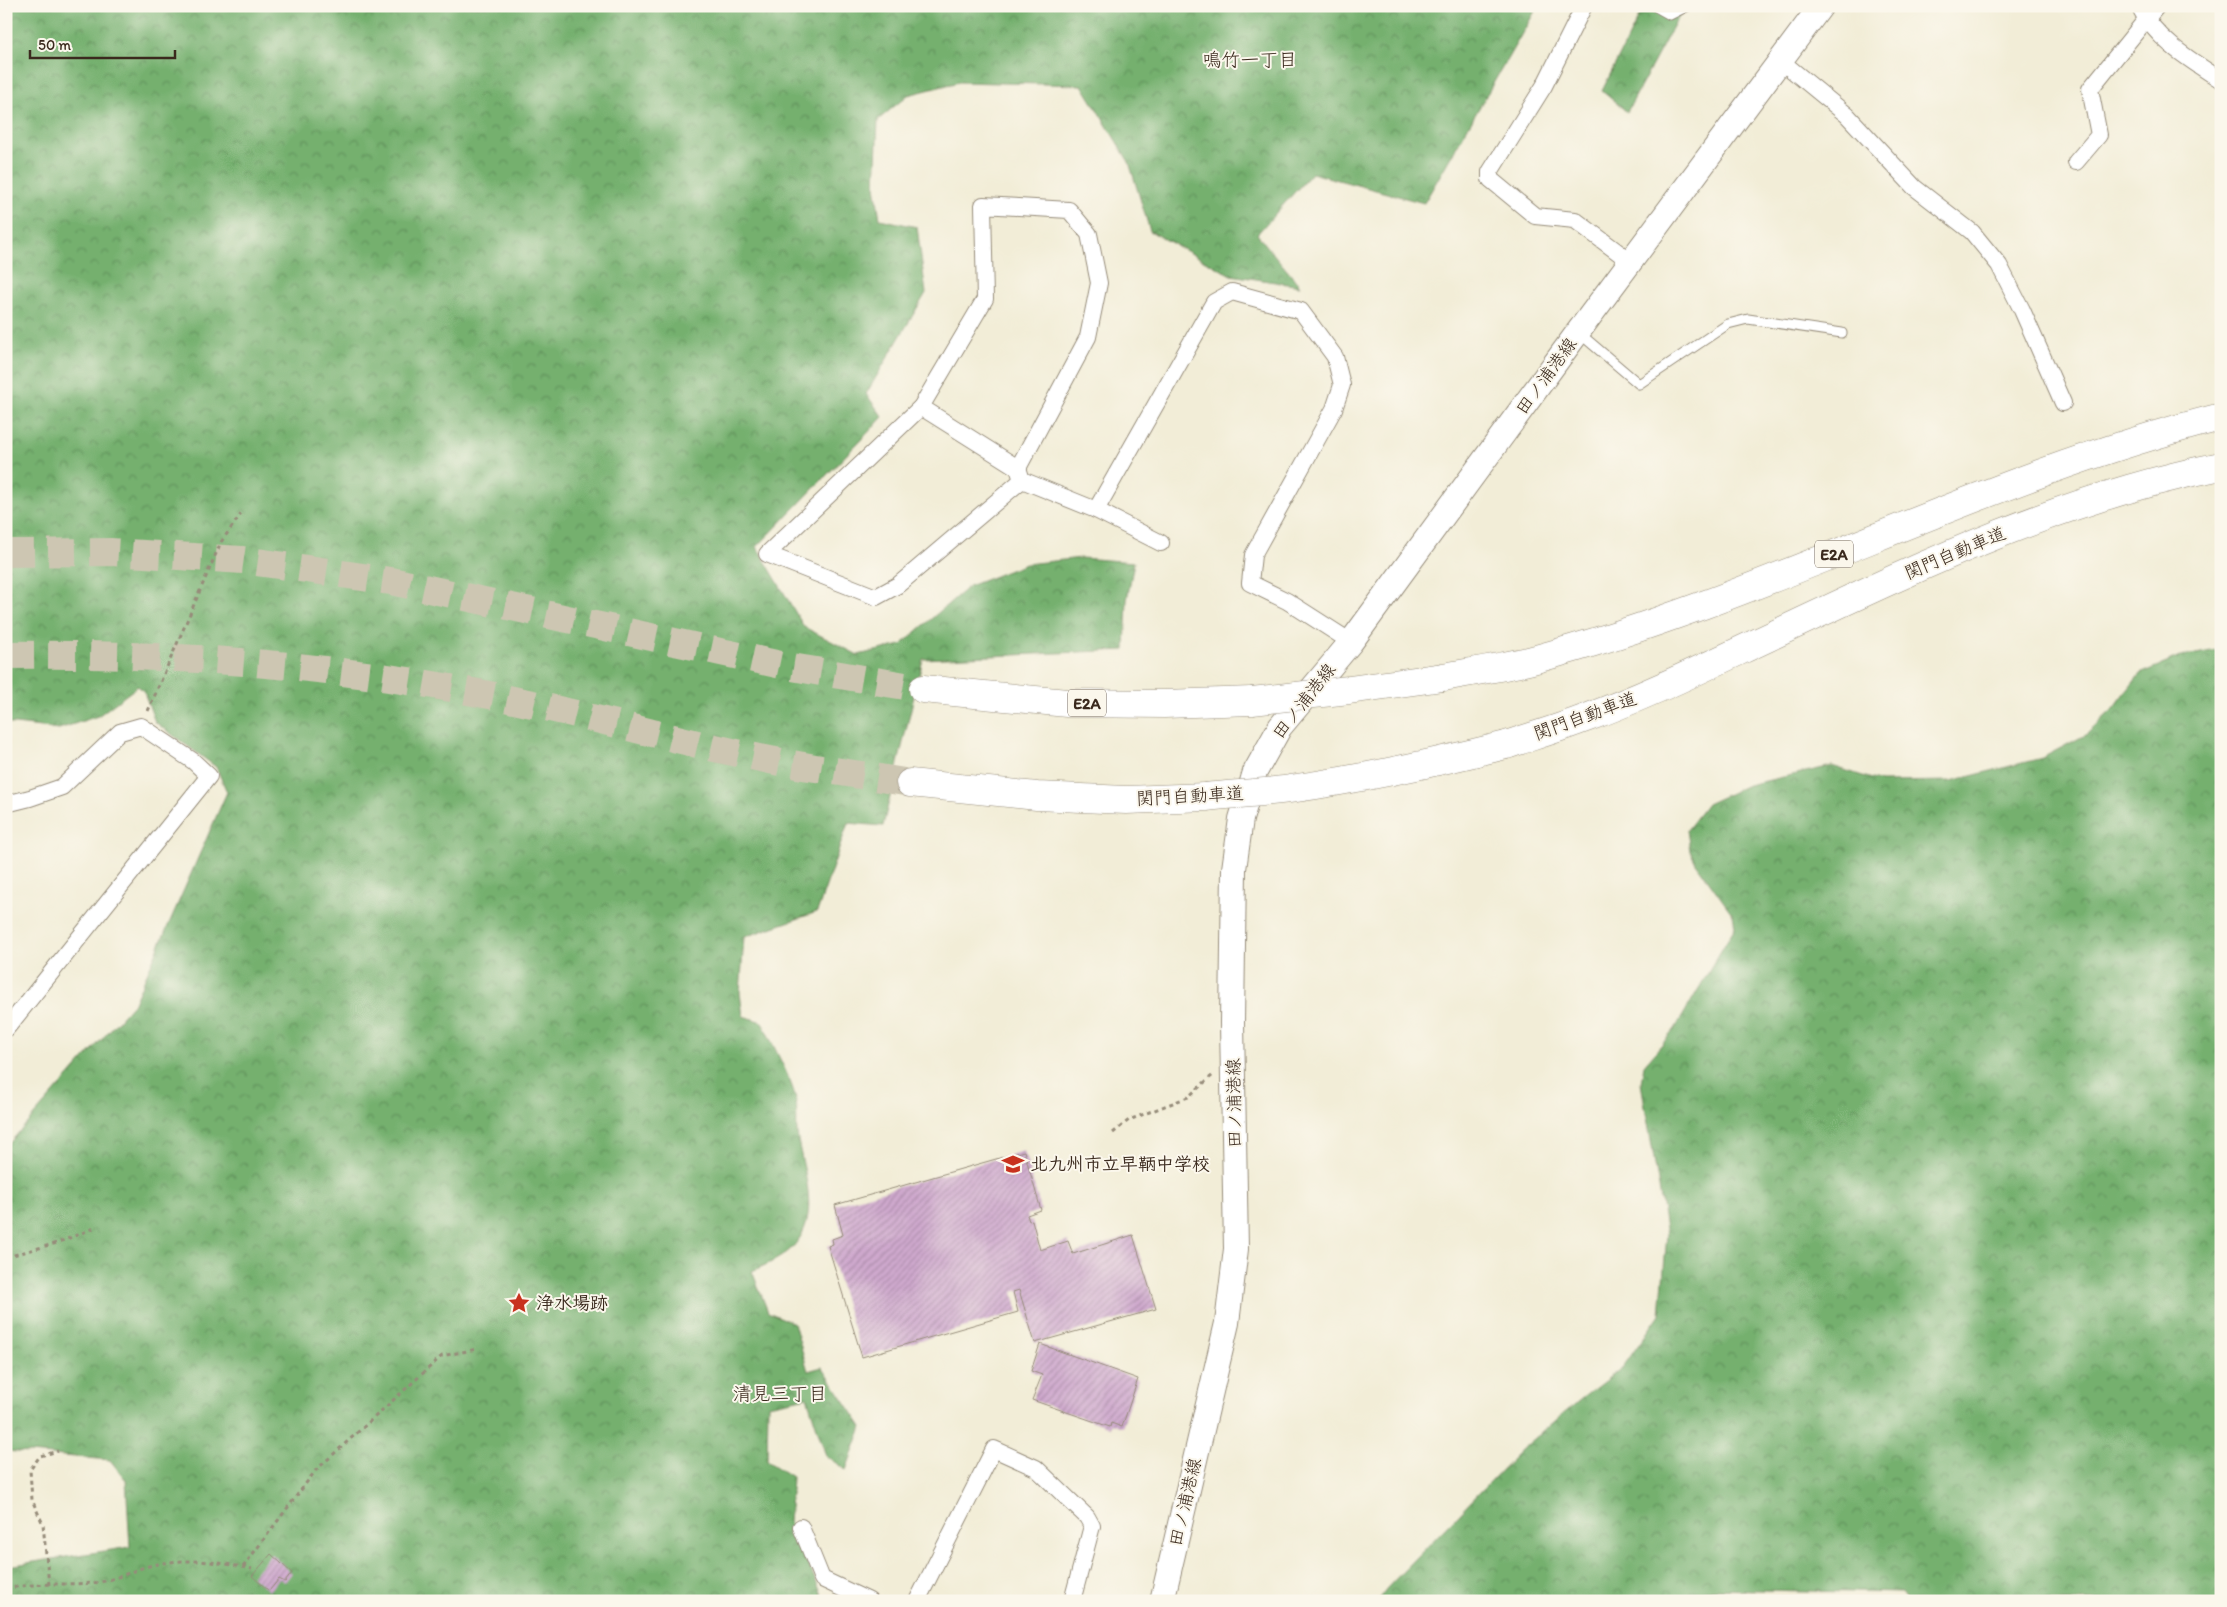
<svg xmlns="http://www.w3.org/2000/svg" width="2227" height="1607" font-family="Itim,'Klee One',sans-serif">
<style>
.forest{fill:url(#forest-crowns);stroke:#586d46}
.building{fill:url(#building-hatch)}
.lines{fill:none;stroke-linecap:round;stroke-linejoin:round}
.highway-tunnel{stroke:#cdc6b2;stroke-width:28;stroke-dasharray:28 14;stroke-linecap:butt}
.lane-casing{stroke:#968c7a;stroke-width:11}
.street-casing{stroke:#968c7a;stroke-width:18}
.secondary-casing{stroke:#968c7a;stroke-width:26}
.highway-casing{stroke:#968c7a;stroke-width:29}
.path{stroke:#968c7a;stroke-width:3;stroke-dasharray:4 4;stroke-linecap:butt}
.lane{stroke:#fff;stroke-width:9}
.street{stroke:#fff;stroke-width:16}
.secondary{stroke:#fff;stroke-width:24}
.highway{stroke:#fff;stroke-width:28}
.highway-bridge-casing{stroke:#968c7a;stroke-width:29;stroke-linecap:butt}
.highway-bridge{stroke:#fff;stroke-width:28}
.labels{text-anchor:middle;stroke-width:4;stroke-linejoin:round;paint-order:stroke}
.shield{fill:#fbf7ec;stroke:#75685c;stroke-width:1}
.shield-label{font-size:16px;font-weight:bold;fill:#3b2a1e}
.street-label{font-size:18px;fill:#3b2a1e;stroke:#fbf7ec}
.poi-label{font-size:18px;font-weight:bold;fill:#3b2a1e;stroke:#fbf7ec;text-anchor:start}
.neighbourhood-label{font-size:19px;fill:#3b2a1e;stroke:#fbf7ec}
</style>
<defs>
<pattern id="forest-crowns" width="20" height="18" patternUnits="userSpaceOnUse" patternTransform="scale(1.25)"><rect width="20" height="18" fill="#74b06e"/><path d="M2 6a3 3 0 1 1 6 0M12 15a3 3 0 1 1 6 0" fill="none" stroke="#608f5a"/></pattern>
<pattern id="building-hatch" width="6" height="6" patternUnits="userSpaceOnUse" patternTransform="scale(1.25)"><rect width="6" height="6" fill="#cfa9ce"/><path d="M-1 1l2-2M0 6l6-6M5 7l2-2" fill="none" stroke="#a98aa7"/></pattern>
</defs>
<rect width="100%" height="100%" fill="#fbf7ec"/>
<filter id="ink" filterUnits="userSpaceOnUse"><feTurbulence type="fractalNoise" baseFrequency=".02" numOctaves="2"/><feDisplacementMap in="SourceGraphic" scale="10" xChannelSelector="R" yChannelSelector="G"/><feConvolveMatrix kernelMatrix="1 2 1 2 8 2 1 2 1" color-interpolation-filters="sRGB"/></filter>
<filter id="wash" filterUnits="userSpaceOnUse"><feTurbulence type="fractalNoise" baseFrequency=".0096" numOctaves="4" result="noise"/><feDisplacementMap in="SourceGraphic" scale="20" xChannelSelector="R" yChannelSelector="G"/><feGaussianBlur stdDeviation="1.12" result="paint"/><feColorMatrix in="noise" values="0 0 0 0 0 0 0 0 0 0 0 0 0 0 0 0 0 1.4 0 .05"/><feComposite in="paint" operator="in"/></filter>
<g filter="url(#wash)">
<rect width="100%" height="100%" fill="#f2edd7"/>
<g class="forest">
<path d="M6,6H1538L1424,203L1312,173L1257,234L1300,286L1231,275L1150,231L1129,162L1082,85L959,82L908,95L878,120L875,186L880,219L917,227L926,293L866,394L883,417L757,547L804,627L858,655L901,645L969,586L1026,564L1081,558L1134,562L1127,600L1125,650L923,659L883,826L848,823L817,912L744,937L740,993L743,1016L762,1022C773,1046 787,1070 795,1095C798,1106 796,1121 797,1133C801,1165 818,1203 802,1234C791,1255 772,1262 752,1271L768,1312L794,1323L808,1371L822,1367L862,1427L846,1470L826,1456L807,1397L768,1405L767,1461L792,1477L789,1523L825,1601H131L127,1599L124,1601H6L8,1566L130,1547L126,1480L110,1460L6,1451V1147L134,1003L227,792L216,767L155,722L144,692L138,686L98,716L59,729L6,723Z"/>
<path d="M1644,6H1684L1627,112L1602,91Z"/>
<path d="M2221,649V1601H1907L1901,1593L1712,1589L1669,1601H1377L1387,1588L1520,1451L1581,1399L1623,1367L1660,1314L1667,1234L1641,1083L1644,1065L1675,1029L1735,927L1733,915L1696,863L1690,851L1687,830L1707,804L1748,785L1832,766L1881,782L1951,781L2042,758L2087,734L2112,710L2140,674L2181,657Z"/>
</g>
<g id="blocks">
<g class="building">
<path d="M1024,1151L1041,1210L1027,1215L1029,1221L1032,1220L1040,1250L1068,1241L1073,1254L1133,1235L1156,1309L1035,1343L1019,1290L1013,1292L1018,1312L862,1357L828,1246L833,1244L832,1239L843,1235L835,1205Z"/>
<path d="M1040,1344L1138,1379L1122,1427L1111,1423L1110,1427L1032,1400L1042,1375L1031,1371Z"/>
<path d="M271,1554L292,1573L285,1582L279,1579L269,1591L252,1576Z"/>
</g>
</g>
</g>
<g filter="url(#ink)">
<use href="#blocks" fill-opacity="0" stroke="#968c7a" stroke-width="1"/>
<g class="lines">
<g class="highway-tunnel">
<path d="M6,553L111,552L243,560L391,581L786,666L923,689"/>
<path d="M6,655C165,653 317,663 473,692C573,710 670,740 770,760C816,769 864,775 910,783"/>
</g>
<g class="lane-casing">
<g id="lane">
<path d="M1654,6L1670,15L1688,6"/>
<path d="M1578,332L1639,384L1728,324L1748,319L1842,333"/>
</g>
</g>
<g class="street-casing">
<g id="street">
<path d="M1584,6L1544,86L1490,172V179L1535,216L1575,220L1631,262"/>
<path d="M2139,6C2156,40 2190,60 2221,80"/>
<path d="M1781,61L1847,115L1914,187L1972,232L1999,265L2022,310L2063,403"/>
<path d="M2076,162L2099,135L2090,89L2157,6"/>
<path d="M921,407L1018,468L1022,480L1096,510L1161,543"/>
<path d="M1018,468L1088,337L1099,283L1089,234L1069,210L983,205L985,299L921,407L767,554L876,597L898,585L1022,480"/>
<path d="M1096,510L1214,302L1232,292L1301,311L1335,357L1342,385L1334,409L1253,555L1250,583L1287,601L1351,642"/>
<path d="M6,804L30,798L62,787L120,732L141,726L193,761L209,776L6,1029"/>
<path d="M801,1527L822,1579L869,1601"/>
<path d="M917,1601L994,1449L1036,1468L1087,1517L1092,1526L1072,1601"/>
</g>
</g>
<g class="secondary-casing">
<path id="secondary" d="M1162,1601L1227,1323L1236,1249L1232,1023L1234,869L1241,819L1255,772L1280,727L1351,642L1578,332L1821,6"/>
</g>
<g class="highway-casing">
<g id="highway">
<path d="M1443,677C1474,671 1506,667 1536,659C1771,596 1985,476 2221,417"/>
<path d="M923,689L1067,703L1164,704L1252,701"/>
<path d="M1506,745C1533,736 1560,728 1586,718C1648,695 1707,666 1767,638C1914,569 2060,498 2221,466"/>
<path d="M910,783L1037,796L1126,800L1206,797"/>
</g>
</g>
<g class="path">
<path d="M148,711L221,542L241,514"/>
<path d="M1113,1133L1129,1120L1188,1097L1213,1075"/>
<path d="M6,1257L57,1243L94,1228"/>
<path d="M243,1567L316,1470L442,1356L477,1349"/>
<path d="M49,1585L43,1524L32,1500L30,1470L40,1456L58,1451"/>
<path d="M6,1589C35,1582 65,1585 94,1583C114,1581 134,1569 153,1565C186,1557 220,1562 252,1569"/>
</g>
<use href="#lane" class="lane"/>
<use href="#street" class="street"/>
<use href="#secondary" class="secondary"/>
<use href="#highway" class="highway"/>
<g class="highway-bridge-casing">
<g id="highway-bridge">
<path d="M1252,701L1349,690L1443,677"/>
<path d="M1206,797C1234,794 1262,793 1290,789C1363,779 1434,763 1506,745"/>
</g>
</g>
<use href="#highway-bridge" class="highway-bridge"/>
</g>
</g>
<defs>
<g id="school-bare" transform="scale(1.725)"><path d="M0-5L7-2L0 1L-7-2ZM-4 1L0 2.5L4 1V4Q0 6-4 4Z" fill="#c8321e" stroke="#fbf7ec" stroke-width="2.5" paint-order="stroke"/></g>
<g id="sight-bare" transform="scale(1.725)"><path d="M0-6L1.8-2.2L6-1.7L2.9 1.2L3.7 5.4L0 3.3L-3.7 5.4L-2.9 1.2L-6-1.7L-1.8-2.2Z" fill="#c8321e" stroke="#fbf7ec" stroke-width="2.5" paint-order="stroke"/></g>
</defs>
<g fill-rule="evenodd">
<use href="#school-bare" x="1013" y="1164"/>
<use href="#sight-bare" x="519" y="1303"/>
</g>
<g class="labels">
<g class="shield">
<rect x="1815" y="540.5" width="38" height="27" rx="4"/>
<rect x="1068" y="689.5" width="38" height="27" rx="4"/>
</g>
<g class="shield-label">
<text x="1834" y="560">E2A</text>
<text x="1087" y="709">E2A</text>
</g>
<g class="street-label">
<text transform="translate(1546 376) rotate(-54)" y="6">田ノ浦港線</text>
<text transform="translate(1955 553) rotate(-23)" y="6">関門自動車道</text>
<text transform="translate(1304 701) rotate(-52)" y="6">田ノ浦港線</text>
<text transform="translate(1585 716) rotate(-20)" y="6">関門自動車道</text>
<text transform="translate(1190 796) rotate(-3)" y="6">関門自動車道</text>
<text transform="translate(1234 1103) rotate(-91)" y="6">田ノ浦港線</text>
<text transform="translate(1185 1502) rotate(-77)" y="6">田ノ浦港線</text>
</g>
<g class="poi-label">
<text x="1030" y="1170">北九州市立早鞆中学校</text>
<text x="536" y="1309">浄水場跡</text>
</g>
<g class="neighbourhood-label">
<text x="1250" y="66">鳴竹一丁目</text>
<text x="780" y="1400">清見三丁目</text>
</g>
</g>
<rect width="2227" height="1607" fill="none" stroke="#fbf7ec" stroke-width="25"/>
<path d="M30 50v8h145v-8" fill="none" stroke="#3b2a1e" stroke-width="2.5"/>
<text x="38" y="50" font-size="15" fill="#3b2a1e" stroke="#fbf7ec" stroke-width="4" paint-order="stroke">50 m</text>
</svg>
